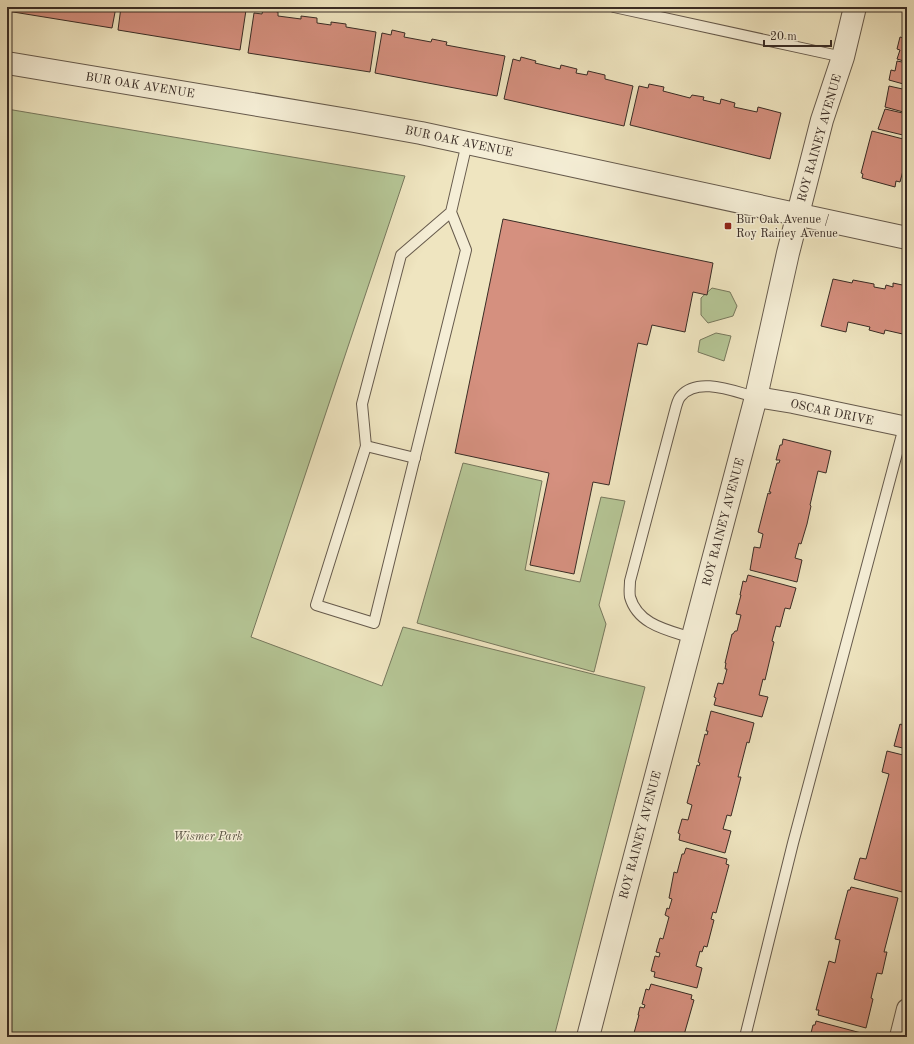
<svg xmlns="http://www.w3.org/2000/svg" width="914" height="1044" font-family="'Old Standard TT',serif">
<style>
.green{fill:#b5c595;stroke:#77785d}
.building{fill:#d5907f;stroke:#392c25}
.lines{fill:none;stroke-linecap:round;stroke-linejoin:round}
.service-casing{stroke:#665a4c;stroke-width:12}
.minor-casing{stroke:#665a4c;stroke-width:22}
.tertiary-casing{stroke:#665a4c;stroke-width:24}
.service{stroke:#f5eed6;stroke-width:10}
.minor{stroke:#f5eed6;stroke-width:20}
.tertiary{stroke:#f5eed6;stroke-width:22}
.poi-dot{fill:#8f2418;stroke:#f5eed6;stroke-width:1.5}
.labels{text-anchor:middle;stroke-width:3;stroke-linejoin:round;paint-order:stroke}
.street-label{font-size:12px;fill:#392c25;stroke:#f5eed6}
.poi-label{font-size:12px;fill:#392c25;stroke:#f5eed6;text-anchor:start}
.park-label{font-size:12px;font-style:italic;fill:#585241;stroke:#f5eed6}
</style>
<rect width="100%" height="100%" fill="#efe5c0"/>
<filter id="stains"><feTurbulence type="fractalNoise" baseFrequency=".005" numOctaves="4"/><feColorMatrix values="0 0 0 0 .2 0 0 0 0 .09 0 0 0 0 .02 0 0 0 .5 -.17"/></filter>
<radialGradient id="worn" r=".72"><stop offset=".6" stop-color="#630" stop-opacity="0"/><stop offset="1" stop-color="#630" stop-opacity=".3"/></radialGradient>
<g class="green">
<path d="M7,109L405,176L251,637L382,686L403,627L645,687L554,1037H7Z"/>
<path d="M712,288L730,292L737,306L733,316L708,323L701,315V298Z"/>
<path d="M716,333L731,336L724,361L698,352L700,340Z"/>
<path d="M463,463L542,481L525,570L580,582L601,497L625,501L599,605L606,624L594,672L417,623Z"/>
</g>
<g class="building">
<path d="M7,7H116L112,28L7,11Z"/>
<path d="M121,7H238V9L246,10L240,50L118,30Z"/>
<path d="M263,9L278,12V16L301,19V16L317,18V23L331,25V22L346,24V27L376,32L370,72L248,53L254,13L262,14Z"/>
<path d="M906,20L907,21V33L903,32Z"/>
<path d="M392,30L405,33L404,37L431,42L432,39L447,42L446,45L505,56L497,96L375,73L382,33L391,35Z"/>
<path d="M900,37L907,39V62L897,59L900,50L897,49Z"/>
<path d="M521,57L536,61L535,63L560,69L561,65L577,69L576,73L587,75L588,71L605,75V79L633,86L624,126L504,99L513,59L520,61Z"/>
<path d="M897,61L907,63V85L889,80L891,70L895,71Z"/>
<path d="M649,84L664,87L663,91L690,98L692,95L704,97L703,100L720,104L721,99L735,103L734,107L757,112L758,107L781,113L770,159L630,125L639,86L648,88Z"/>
<path d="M889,86L907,90V113L885,107Z"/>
<path d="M885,109L907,114V136L878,129Z"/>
<path d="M872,131L907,140L906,154H907V167H904L900,182L896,181L895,187L862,178L863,174L861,173Z"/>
<path d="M503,219L713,263L707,295L693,292L685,332L652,325L647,345L638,343L609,485L593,482L574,574L530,565L549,473L455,453Z"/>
<path d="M833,279L852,283L853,280L874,284V287L885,289L886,285L893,287V283L907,286V335L885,330L884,334L869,330L870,327L848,322L846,332L821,326Z"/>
<path d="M783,439L831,451L826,473L818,471L810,505L811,506L807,524L801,544L799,543L795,558L802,560L797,582L750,570L754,547L760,548L763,534L758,532L768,493L770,494L771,492H769L777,463H779L780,460H776L780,445H782Z"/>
<path d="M748,575L796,588L790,609L785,608L780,627L776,626L772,641L774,642L765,680L763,679L759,695L768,697L762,717L714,705L716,698L714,697L718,683L723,684L727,669H725L726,663H725L732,634H733L735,631H737L741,615L736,614L741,595H740L743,581L746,582Z"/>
<path d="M907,705V749L894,746L900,724L902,725Z"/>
<path d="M711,711L754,723L749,743L747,742L738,777H741L731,816L727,815L723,829L731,831L725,853L679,840L680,834L678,833L682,819L688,820L692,805L687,803L697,765L699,766L700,763L698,762L705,734L707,735L708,731H706Z"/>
<path d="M887,751L907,756V873L902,892L854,879L860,858L866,859L889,774L882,772Z"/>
<path d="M686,848L727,859L726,864L729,865L716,913L713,912L711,919L714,920L707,947L704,946L702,952L700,951L696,966L702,968L697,988L654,977L655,972L651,971L655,956L659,957L660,953L656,952L660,938L663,939L669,917L665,915L667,908L669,909L672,899L669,898L674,872L677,873L682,854H684Z"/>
<path d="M851,887L898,898L884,952H887L882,974L877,973L871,998L873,999L866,1028L818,1015L819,1010H816L829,961L835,963L840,940L835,939L848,890H850Z"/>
<path d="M651,984L692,995L691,999L694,1000L684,1035L679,1034L678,1037H637V1034L634,1033L639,1015H638L640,1007L644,1008L645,1005L642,1004L646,989L649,990Z"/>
<path d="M816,1021L865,1034L864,1037H810L813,1025H815Z"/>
</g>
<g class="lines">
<g class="service-casing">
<g id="service">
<path d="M614,7L843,57"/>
<path d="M451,212L401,255L362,404L366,446L316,605L374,623L466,250L451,212L467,143"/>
<path d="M366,446L415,458"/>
<path d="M692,638C668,630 638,625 630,597C629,592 630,586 630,581L676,407C677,404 678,399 681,396C698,376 735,392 756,397"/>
<path d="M745,1037L793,843L904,427"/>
</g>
</g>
<g class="minor-casing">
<g id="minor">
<path d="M756,397L793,403L907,427"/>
<path d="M900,1037L907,1009"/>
</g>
</g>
<g class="tertiary-casing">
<g id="tertiary">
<path d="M7,63L354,121L421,133L907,238"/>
<path d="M588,1037L625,894L756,397L788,253L822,120L843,57L855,7"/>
</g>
</g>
<use href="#service" class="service"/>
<use href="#minor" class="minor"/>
<use href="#tertiary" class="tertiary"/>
</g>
<rect class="poi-dot" x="724" y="222" width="8" height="8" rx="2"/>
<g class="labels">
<g class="street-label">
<text transform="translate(140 85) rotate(9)" y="4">BUR OAK AVENUE</text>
<text transform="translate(819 138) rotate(-74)" y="4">ROY RAINEY AVENUE</text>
<text transform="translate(459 141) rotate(12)" y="4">BUR OAK AVENUE</text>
<text transform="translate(832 412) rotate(12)" y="4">OSCAR DRIVE</text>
<text transform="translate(723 522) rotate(-75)" y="4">ROY RAINEY AVENUE</text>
<text transform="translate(640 835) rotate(-75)" y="4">ROY RAINEY AVENUE</text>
</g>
<g class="poi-label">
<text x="736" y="223">Bur Oak Avenue /<tspan x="736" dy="14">Roy Rainey Avenue</tspan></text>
</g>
<g class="park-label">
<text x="208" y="840">Wismer Park</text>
</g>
</g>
<rect width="914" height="1044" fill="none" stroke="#efe5c0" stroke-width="24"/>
<rect x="8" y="8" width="898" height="1028" fill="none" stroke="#392c25" stroke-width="2"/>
<rect x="12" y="12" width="890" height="1020" fill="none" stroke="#392c25"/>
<path d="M764 40v6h67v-6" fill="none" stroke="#392c25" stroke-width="2"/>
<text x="770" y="40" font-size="12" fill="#392c25" stroke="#f5eed6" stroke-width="3" paint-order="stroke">20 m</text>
<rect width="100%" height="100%" filter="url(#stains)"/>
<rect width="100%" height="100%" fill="url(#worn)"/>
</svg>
